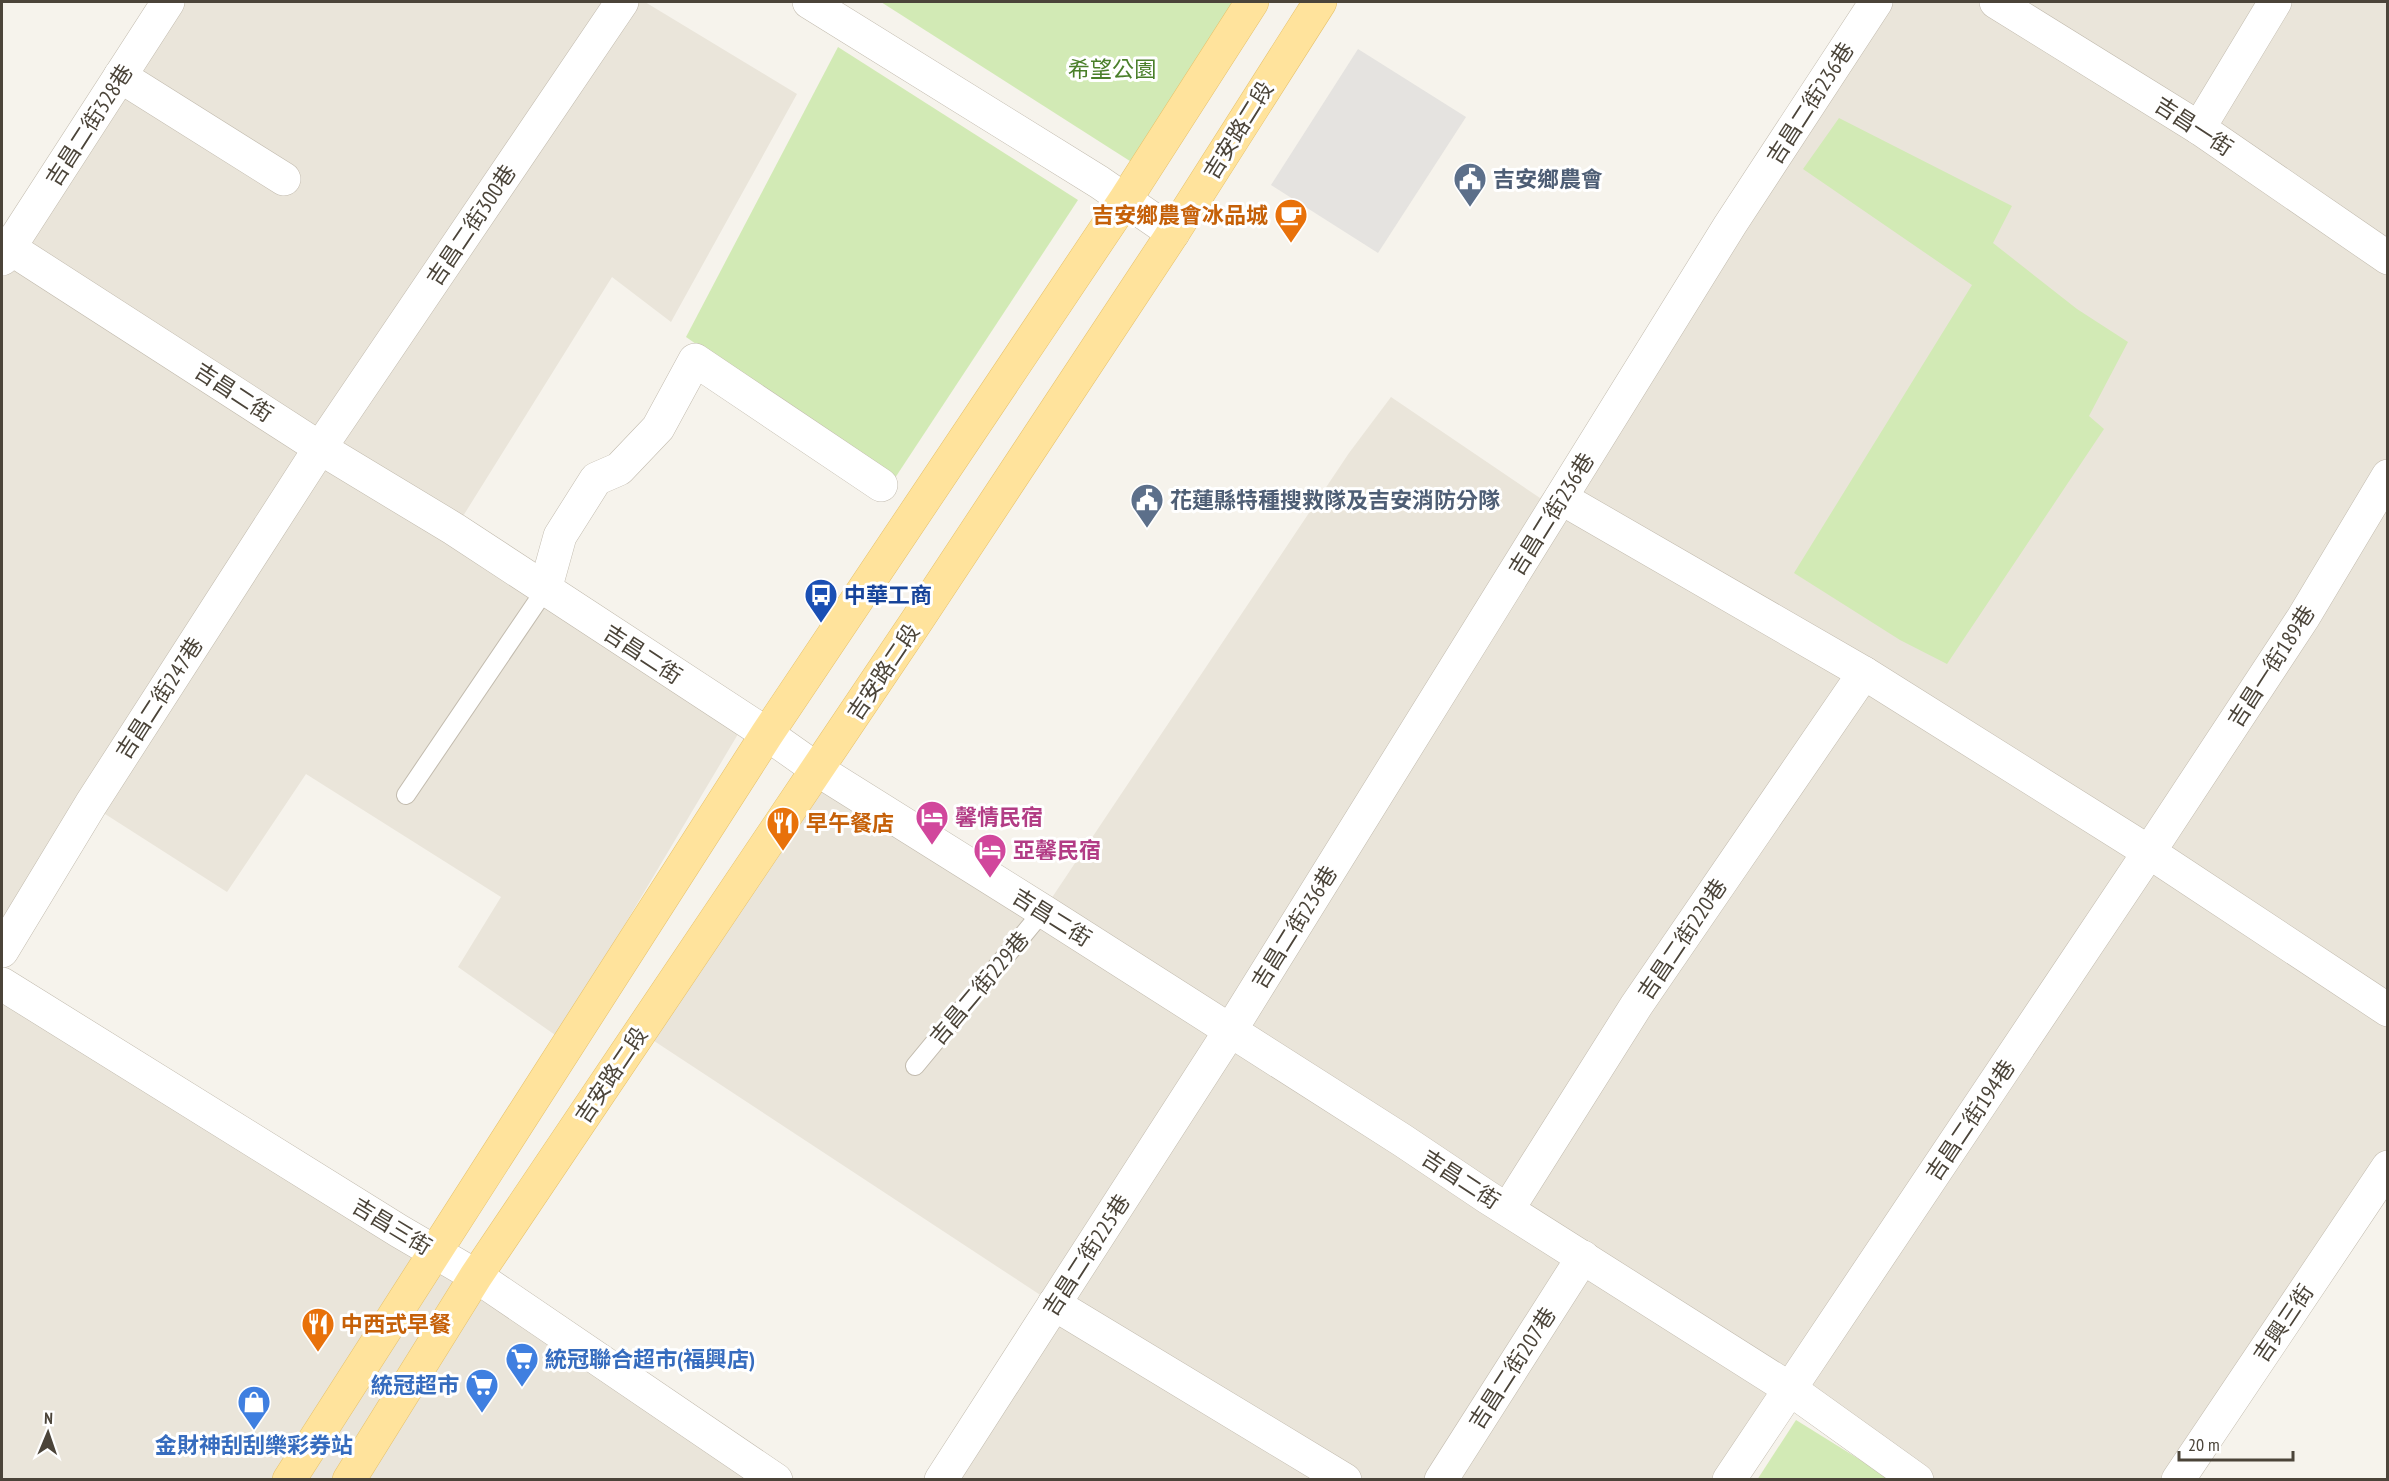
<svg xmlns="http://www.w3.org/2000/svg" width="2389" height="1481" font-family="'PT Sans Narrow','Noto Sans TC',sans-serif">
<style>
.residential{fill:#eae5da}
.green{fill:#d2eab5}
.parking{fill:#e5e3e0}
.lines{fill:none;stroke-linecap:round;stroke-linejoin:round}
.service-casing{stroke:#c2bbae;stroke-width:20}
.minor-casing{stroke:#c2bbae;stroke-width:34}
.primary-casing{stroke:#e6c16a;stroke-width:34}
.service{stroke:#fff;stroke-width:18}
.minor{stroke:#fff;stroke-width:33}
.primary{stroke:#ffe39c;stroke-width:33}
.labels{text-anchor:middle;stroke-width:6;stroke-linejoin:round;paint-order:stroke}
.park-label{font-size:22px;fill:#4a7f2a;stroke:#fff}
.street-label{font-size:22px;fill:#4b4439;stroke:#fff}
.service-label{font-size:22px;font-weight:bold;fill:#4e5e75;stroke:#fff;text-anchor:start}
.food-label{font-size:22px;font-weight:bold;fill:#c56008;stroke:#fff;text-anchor:start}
.transit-label{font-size:22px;font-weight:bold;fill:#164399;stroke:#fff;text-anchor:start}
.hotel-label{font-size:22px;font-weight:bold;fill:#b23c85;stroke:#fff;text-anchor:start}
.shop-label{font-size:22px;font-weight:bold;fill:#366cbe;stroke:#fff;text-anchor:start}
</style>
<rect width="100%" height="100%" fill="#f6f3ec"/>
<g class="residential">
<path d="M174,2H645L797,94L671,322L612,277L455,529L744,724L558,1037L458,967L501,897L306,774L227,892L91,805L2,951V270Z"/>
<path d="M1877,2H2387V1167L2178,1479H1902L1794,1408L1741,1479H941L1054,1304L645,1035L812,784L1043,911L1349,453L1391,397L1540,498L1557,476Z"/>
<path d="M2,984L775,1479H2Z"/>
</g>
<g class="green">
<path d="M881,2H1237L1133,163Z"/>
<path d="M838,47L1078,200L893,481L686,337Z"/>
<path d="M1839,118L2012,206L1993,243L2077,309L2128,342L2089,416L2104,429L1947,664L1900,640L1794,573L1972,285L1803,169Z"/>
<path d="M1796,1420L1891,1479L1757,1480Z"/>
</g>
<path class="parking" d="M1358,49L1466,117L1378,253L1271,185Z"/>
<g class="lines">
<g class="service-casing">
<g id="service">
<path d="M406,795L545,590"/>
<path d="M915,1066L1043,911"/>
</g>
</g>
<g class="minor-casing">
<g id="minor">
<path d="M809,2L1099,182L1173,233"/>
<path d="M1996,2L2199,128L2388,258"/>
<path d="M120,76L284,179"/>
<path d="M2199,128L2275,2"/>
<path d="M2,243L320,448L454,529L767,734L818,770L1043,911L1402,1140L1487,1197L1790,1389L1917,1480"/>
<path d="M2,259L168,2"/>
<path d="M1561,498L1864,673L2149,852L2388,1010"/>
<path d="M545,590L560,536L596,479L619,469L658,428L695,360L881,485"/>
<path d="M2,951L91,804L320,448L622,2"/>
<path d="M2,984L399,1231L476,1276L776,1480"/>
<path d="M1508,1209L1636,1006L1864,673"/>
<path d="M1054,1304L1345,1480"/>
<path d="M941,1480L1230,1031L1730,225L1876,2"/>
<path d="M1441,1480L1583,1257"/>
<path d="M1729,1480L2149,852L2303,618L2388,476"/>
<path d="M2178,1480L2388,1167"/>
</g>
</g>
<g class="primary-casing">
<g id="primary">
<path d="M289,1480L767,734L1125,200L1252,2"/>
<path d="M349,1480L476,1276L918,619L1173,233L1320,2"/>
</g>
</g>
<use href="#service" class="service"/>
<use href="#minor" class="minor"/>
<use href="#primary" class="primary"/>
</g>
<defs>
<g id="civic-pin" transform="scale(1.725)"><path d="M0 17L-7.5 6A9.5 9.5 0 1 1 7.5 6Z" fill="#5c6f8a" stroke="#fff"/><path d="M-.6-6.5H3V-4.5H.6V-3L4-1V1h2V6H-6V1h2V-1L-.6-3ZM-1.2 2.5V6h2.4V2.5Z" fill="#fff"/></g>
<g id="cafe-pin" transform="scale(1.725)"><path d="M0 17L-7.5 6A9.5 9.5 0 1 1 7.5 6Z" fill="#e8710a" stroke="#fff"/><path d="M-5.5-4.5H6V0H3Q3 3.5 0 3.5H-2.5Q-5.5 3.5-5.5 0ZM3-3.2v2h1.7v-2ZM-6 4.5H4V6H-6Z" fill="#fff"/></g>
<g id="bus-pin" transform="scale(1.725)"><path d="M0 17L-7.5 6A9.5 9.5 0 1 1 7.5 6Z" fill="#1a4fb4" stroke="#fff"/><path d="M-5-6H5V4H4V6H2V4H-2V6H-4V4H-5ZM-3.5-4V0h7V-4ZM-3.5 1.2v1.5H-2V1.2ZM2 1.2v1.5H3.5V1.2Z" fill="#fff"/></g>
<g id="hotel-pin" transform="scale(1.725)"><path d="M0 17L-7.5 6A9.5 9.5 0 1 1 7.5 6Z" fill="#d1479c" stroke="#fff"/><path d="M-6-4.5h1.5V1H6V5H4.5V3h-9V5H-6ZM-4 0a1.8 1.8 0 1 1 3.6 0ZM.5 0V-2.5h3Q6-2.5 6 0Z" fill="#fff"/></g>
<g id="restaurant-pin" transform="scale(1.725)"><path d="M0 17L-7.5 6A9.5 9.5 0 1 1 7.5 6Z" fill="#e8710a" stroke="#fff"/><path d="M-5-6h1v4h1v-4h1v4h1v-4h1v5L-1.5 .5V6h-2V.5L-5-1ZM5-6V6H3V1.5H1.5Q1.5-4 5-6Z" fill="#fff"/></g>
<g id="supermarket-pin" transform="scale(1.725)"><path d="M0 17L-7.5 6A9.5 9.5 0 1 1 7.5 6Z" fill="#3f7fe0" stroke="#fff"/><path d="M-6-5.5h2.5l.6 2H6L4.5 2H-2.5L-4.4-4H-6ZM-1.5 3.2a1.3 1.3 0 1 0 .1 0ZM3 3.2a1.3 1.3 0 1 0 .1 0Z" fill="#fff"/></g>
<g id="shop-pin" transform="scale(1.725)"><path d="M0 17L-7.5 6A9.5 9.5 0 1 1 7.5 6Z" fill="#3f7fe0" stroke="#fff"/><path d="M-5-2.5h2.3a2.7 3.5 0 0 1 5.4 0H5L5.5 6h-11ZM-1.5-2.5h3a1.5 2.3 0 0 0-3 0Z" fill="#fff"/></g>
</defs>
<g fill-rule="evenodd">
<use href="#civic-pin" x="1470" y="179"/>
<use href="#cafe-pin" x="1291" y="215"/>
<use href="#civic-pin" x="1147" y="500"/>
<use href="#bus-pin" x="821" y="595"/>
<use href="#hotel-pin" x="932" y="817"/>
<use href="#restaurant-pin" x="783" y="823"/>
<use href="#hotel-pin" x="990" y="850"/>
<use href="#restaurant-pin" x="318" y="1324"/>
<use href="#supermarket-pin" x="522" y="1359"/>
<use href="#supermarket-pin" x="482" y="1385"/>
<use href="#shop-pin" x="254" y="1402"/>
</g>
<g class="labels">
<g class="park-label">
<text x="1112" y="77">希望公園</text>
</g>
<g class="street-label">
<text transform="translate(1810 103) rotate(-57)" y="8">吉昌二街236巷</text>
<text transform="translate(89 125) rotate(-57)" y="8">吉昌二街328巷</text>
<text transform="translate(2194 126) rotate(33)" y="8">吉昌一街</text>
<text transform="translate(1238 130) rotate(-58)" y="8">吉安路二段</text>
<text transform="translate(471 225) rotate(-56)" y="8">吉昌二街300巷</text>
<text transform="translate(234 392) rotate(33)" y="8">吉昌二街</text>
<text transform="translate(1551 514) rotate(-58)" y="8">吉昌二街236巷</text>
<text transform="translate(643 654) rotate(33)" y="8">吉昌二街</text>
<text transform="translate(2271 666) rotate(-57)" y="8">吉昌一街189巷</text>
<text transform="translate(883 672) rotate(-56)" y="8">吉安路二段</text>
<text transform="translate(159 698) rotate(-57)" y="8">吉昌二街247巷</text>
<text transform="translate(1052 917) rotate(32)" y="8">吉昌二街</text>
<text transform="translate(1294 927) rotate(-58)" y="8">吉昌二街236巷</text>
<text transform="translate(1682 939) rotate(-56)" y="8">吉昌二街220巷</text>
<text transform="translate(979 988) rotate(-50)" y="8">吉昌二街229巷</text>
<text transform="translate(611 1075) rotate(-56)" y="8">吉安路二段</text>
<text transform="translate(1970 1120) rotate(-56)" y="8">吉昌二街194巷</text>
<text transform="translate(1461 1179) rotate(33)" y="8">吉昌二街</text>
<text transform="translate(392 1226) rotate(31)" y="8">吉昌三街</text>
<text transform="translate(1086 1255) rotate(-57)" y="8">吉昌二街225巷</text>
<text transform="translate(2283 1323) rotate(-56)" y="8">吉興三街</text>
<text transform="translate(1512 1368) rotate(-57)" y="8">吉昌二街207巷</text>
</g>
<g class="service-label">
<text x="1493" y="187">吉安鄉農會</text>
<text x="1170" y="508">花蓮縣特種搜救隊及吉安消防分隊</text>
</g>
<g class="food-label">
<text x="1268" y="223" text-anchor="end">吉安鄉農會冰品城</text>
<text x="806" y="831">早午餐店</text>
<text x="341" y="1332">中西式早餐</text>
</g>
<g class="transit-label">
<text x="844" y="603">中華工商</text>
</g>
<g class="hotel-label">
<text x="955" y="825">馨情民宿</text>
<text x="1013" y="858">亞馨民宿</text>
</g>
<g class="shop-label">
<text x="545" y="1367">統冠聯合超市(福興店)</text>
<text x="459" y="1393" text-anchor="end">統冠超市</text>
<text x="254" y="1453" text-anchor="middle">金財神刮刮樂彩券站</text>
</g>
</g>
<rect width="2389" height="1481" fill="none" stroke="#4b4439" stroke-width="6"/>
<g transform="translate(48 1433) rotate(2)" stroke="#ffffff" stroke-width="4.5" paint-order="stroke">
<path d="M0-4.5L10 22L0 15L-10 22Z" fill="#4b4439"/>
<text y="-9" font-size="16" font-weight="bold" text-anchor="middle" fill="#4b4439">N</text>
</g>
<path d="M2179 1451v9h114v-9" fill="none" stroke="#4b4439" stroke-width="3"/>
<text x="2188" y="1451" font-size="18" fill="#4b4439" stroke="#ffffff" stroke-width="4.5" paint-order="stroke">20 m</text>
</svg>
